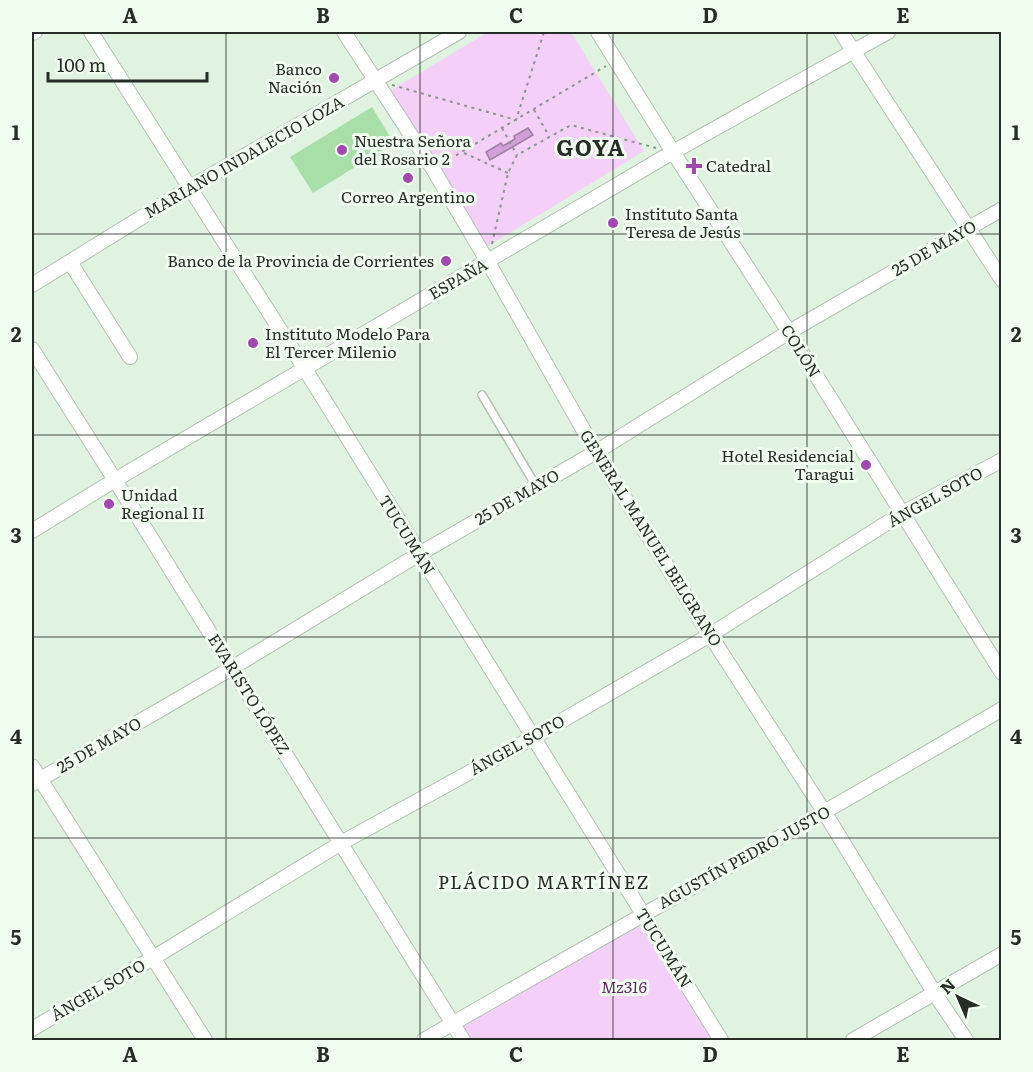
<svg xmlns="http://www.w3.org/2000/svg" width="1033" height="1072" font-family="Literata,serif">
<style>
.green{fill:#f4d0f9}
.water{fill:#d0a0d7;stroke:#9d7ea2;stroke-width:1.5}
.building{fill:#a8dfa9}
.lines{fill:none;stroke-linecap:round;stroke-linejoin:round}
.lane-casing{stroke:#b1c2b1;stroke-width:10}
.street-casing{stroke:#b1c2b1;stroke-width:16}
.path{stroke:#889588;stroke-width:2;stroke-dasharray:3 4.5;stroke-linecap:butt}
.lane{stroke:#fff;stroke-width:7}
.street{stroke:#fff;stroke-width:14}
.grid{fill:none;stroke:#262d26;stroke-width:1.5;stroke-opacity:0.55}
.poi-dot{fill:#a347b1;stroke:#f0fef0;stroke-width:2}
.labels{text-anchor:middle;stroke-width:6;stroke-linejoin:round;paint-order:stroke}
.poi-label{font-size:16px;fill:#262d26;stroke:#f0fef0;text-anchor:start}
.street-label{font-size:16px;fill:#262d26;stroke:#f0fef0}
.park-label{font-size:16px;font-style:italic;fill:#5d2466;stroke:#f0fef0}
.neighbourhood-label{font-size:18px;letter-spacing:1.5px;fill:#262d26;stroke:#f0fef0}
.district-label{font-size:22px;font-weight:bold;letter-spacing:1.5px;fill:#262d26;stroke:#f0fef0}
.neatline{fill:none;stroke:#262d26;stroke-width:2}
.grid-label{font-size:20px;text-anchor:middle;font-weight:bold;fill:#262d26}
</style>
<rect width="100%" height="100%" fill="#e0f2e0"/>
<g class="green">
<path d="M488,32H571L644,151L480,251L385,94Z"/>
<path d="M643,914L721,1040H463L453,1023Z"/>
</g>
<path class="water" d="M528,128L533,135L490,160L486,152L501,143L503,146L515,139L514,136Z"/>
<path class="building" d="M372,107L394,143L313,193L290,157Z"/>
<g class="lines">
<g class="lane-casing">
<path id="lane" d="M482,395L536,486"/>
</g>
<g class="street-casing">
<g id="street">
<path d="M91,32L305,369L721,1040"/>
<path d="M344,32L433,169L488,262L596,452L710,635L825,813L935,994L966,1040"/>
<path d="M598,32L673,152L789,332L1002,673"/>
<path d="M841,32L1002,280"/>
<path d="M32,33L35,32"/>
<path d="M70,262L130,357"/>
<path d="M32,285L189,188L459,32"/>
<path d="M32,349L115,480L463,1040"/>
<path d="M32,531L115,480L673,152L888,32"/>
<path d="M32,766L205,1040"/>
<path d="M32,784L232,668L419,554L596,452L789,332L1002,209"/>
<path d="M32,1029L153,958L341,843L532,738L710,635L901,514L1002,460"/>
<path d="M424,1040C616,929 810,822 1002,709"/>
<path d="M853,1040L1002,954"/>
</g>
</g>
<g class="path">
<path d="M392,85L516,120L544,32"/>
<path d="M534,110L549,136"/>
<path d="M502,128L517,155"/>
<path d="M464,153L508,173"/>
<path d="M443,163L606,66"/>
<path d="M492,244L508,173L517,155L571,125L656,148"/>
</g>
<use href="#lane" class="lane"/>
<use href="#street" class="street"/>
</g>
<path class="grid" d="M226,32V1040M420,32V1040M613,32V1040M807,32V1040M32,234H1002M32,435H1002M32,637H1002M32,838H1002"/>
<g class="poi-dot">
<circle cx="334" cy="78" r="6"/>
<circle cx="342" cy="150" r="6"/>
<path d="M691 157h6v6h6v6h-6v6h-6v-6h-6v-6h6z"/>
<circle cx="408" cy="178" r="6"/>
<circle cx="613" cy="223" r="6"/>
<circle cx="446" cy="261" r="6"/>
<circle cx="253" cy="343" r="6"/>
<circle cx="866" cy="465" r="6"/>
<circle cx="109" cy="504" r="6"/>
</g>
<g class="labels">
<g class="poi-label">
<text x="322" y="75" text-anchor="end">Banco<tspan x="322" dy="18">Nación</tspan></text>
<text x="354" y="147">Nuestra Señora<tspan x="354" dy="18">del Rosario 2</tspan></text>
<text x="706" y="172">Catedral</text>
<text x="408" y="203" text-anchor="middle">Correo Argentino</text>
<text x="625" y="220">Instituto Santa<tspan x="625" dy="18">Teresa de Jesús</tspan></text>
<text x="434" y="267" text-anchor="end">Banco de la Provincia de Corrientes</text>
<text x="265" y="340">Instituto Modelo Para<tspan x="265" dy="18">El Tercer Milenio</tspan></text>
<text x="854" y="462" text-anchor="end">Hotel Residencial<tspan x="854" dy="18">Taragui</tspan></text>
<text x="121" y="501">Unidad<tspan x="121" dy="18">Regional II</tspan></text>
</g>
<g class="street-label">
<text transform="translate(244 157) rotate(-30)" y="6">MARIANO INDALECIO LOZA</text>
<text transform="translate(934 248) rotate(-30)" y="6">25 DE MAYO</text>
<text transform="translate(458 279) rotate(-30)" y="6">ESPAÑA</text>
<text transform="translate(801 351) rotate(58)" y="6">COLÓN</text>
<text transform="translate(517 497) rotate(-30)" y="6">25 DE MAYO</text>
<text transform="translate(935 497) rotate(-29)" y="6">ÁNGEL SOTO</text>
<text transform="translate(407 535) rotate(58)" y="6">TUCUMÁN</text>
<text transform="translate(651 538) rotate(58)" y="6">GENERAL MANUEL BELGRANO</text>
<text transform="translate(249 694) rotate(58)" y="6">EVARISTO LÓPEZ</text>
<text transform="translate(99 745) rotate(-30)" y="6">25 DE MAYO</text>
<text transform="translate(517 745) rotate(-29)" y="6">ÁNGEL SOTO</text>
<text transform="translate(744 857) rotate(-29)" y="6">AGUSTÍN PEDRO JUSTO</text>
<text transform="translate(664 948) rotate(58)" y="6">TUCUMÁN</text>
<text transform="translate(98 990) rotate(-30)" y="6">ÁNGEL SOTO</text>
</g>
<g class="park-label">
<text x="624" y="993">Mz316</text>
</g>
<g class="neighbourhood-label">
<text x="544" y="889">PLÁCIDO MARTÍNEZ</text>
</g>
<g class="district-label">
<text x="591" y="156">GOYA</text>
</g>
</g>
<rect width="1033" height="1072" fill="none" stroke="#f0fef0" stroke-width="66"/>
<g transform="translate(958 997) rotate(316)" stroke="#f0fef0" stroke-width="4.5" paint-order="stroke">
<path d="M0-4.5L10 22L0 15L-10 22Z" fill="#262d26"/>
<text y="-9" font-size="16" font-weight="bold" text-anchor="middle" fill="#262d26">N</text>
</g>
<path d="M48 72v9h159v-9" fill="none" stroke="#262d26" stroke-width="3"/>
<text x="57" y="72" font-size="18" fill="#262d26" stroke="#f0fef0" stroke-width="4.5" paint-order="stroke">100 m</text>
<rect x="33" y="33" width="967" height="1006" class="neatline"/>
<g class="grid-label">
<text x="130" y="23">A</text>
<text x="323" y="23">B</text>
<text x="516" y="23">C</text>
<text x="710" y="23">D</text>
<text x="903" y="23">E</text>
<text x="16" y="140">1</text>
<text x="1016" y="140">1</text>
<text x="16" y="342">2</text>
<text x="1016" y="342">2</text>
<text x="16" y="543">3</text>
<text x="1016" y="543">3</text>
<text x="16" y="744">4</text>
<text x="1016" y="744">4</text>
<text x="16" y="945">5</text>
<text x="1016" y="945">5</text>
<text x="130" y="1062">A</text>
<text x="323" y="1062">B</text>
<text x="516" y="1062">C</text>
<text x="710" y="1062">D</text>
<text x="903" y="1062">E</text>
</g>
</svg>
